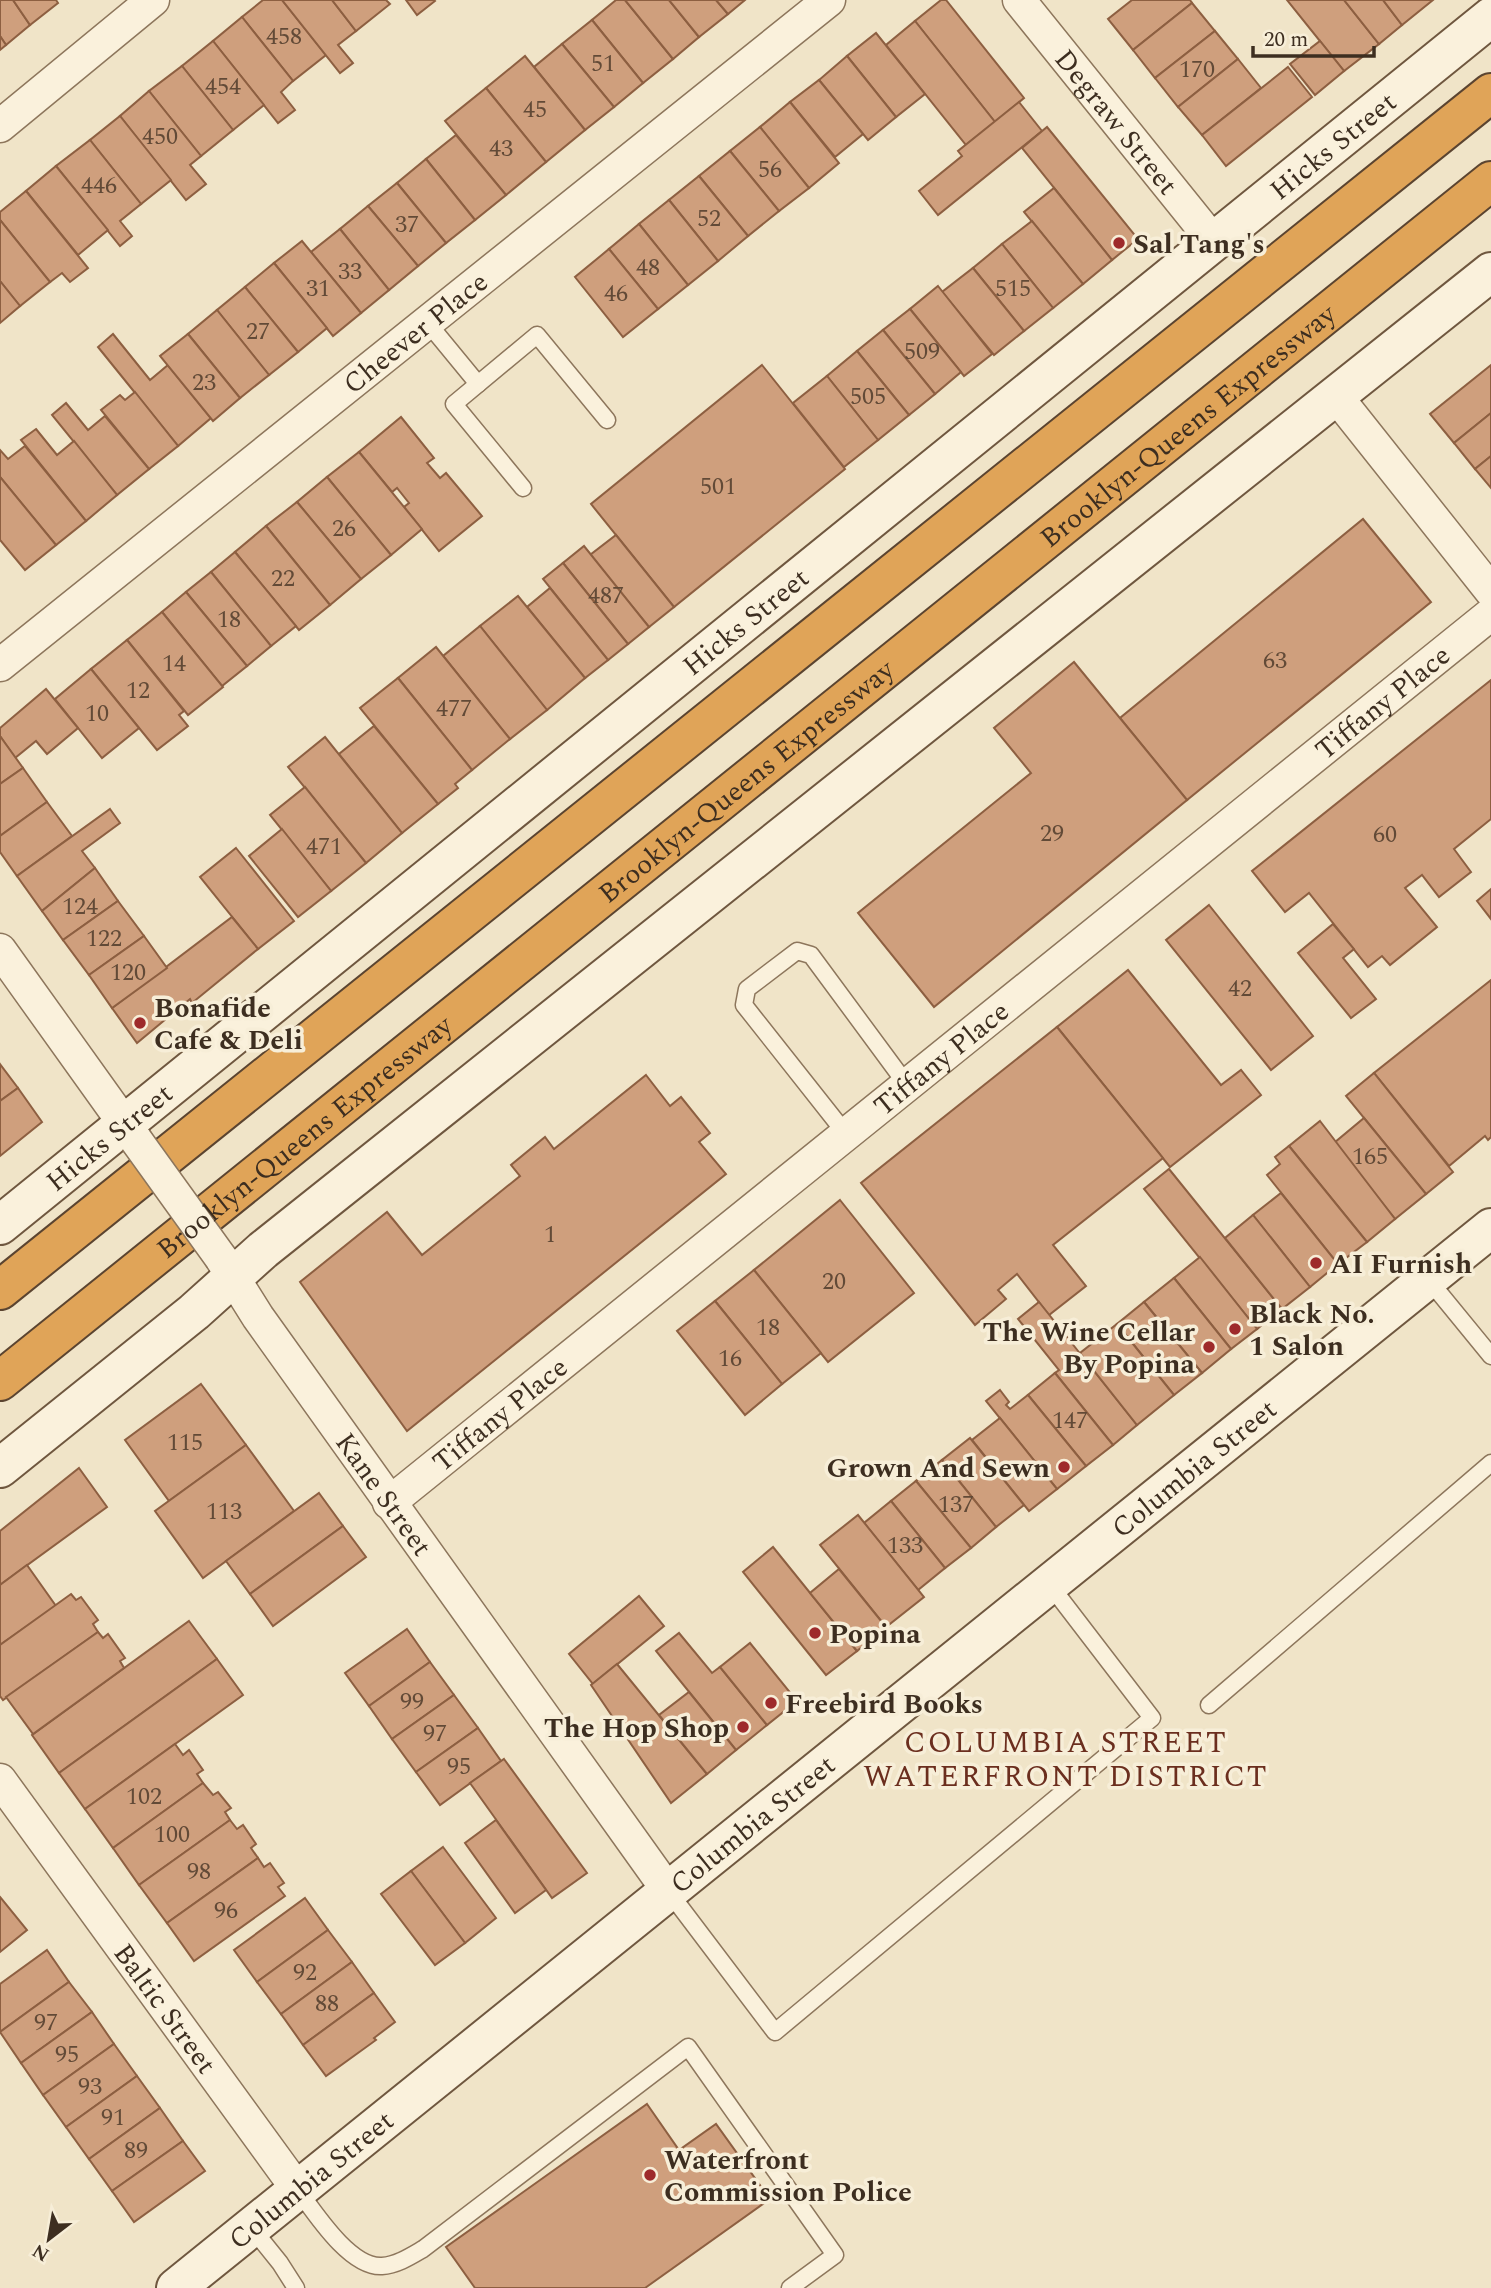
<svg xmlns="http://www.w3.org/2000/svg" width="1491" height="2288" font-family="Spectral,serif">
<style>
.building{fill:#cf9f7d;stroke:#8d5f41;stroke-width:2}
.lines{fill:none;stroke-linecap:round;stroke-linejoin:round}
.lane-casing{stroke:#8d765c;stroke-width:19}
.street-casing{stroke:#8d765c;stroke-width:35}
.secondary-casing{stroke:#6f573f;stroke-width:42}
.highway-casing{stroke:#5b4430;stroke-width:42}
.lane{stroke:#faf1dc;stroke-width:16}
.street{stroke:#faf1dc;stroke-width:32}
.secondary{stroke:#faf1dc;stroke-width:38}
.highway{stroke:#e0a458;stroke-width:38}
.street-bridge-casing{stroke:#8d765c;stroke-width:35;stroke-linecap:butt}
.street-bridge{stroke:#faf1dc;stroke-width:32}
.poi-dot{fill:#9e2a2b;stroke:#f7eed8;stroke-width:2.5}
.labels{text-anchor:middle;stroke-width:7;stroke-linejoin:round;paint-order:stroke}
.number-label{font-size:24px;fill:#624a37}
.street-label{font-size:28px;fill:#3d2e20;stroke:#f7eed8}
.poi-label{font-size:28px;font-weight:bold;fill:#3d2e20;stroke:#f7eed8;text-anchor:start}
.neighbourhood-label{font-size:30px;letter-spacing:2px;fill:#6b2e1e;stroke:#f7eed8}
</style>
<rect width="100%" height="100%" fill="#f0e4c8"/>
<g class="building">
<path d="M0,0H13L30,25L6,45L0,36Z"/>
<path d="M13,0H56L58,3L30,25Z"/>
<path d="M263,0H282L326,55L293,81L242,17Z"/>
<path d="M282,0H332L356,31L338,45L353,63L340,73Z"/>
<path d="M332,0H386L390,4L356,31Z"/>
<path d="M406,0H434L435,1L417,15Z"/>
<path d="M616,0H625L673,59L643,83L592,20Z"/>
<path d="M625,0H669L699,37L673,59Z"/>
<path d="M669,0H716L728,14L699,37Z"/>
<path d="M716,0H745L728,14Z"/>
<path d="M941,0H946L1024,98L995,122L915,21Z"/>
<path d="M1132,0H1190L1192,3L1133,50L1108,19Z"/>
<path d="M1287,0H1344L1379,44L1344,71Z"/>
<path d="M1344,0H1383L1402,25L1379,44Z"/>
<path d="M1383,0H1433L1402,25Z"/>
<path d="M1192,3L1215,31L1155,78L1133,50Z"/>
<path d="M242,17L293,81L281,92L295,110L278,123L213,41Z"/>
<path d="M592,20L643,83L614,107L562,44Z"/>
<path d="M915,21L995,122L966,145L886,45Z"/>
<path d="M1215,31L1238,59L1178,107L1155,78Z"/>
<path d="M876,33L925,94L896,117L847,56Z"/>
<path d="M0,36L6,45L0,50Z"/>
<path d="M213,41L264,105L233,130L182,66Z"/>
<path d="M1320,41L1344,71L1315,95L1290,64Z"/>
<path d="M562,44L614,107L585,130L534,67Z"/>
<path d="M525,56L585,130L546,162L486,88Z"/>
<path d="M847,56L896,117L868,140L819,80Z"/>
<path d="M1238,59L1261,88L1202,135L1178,107Z"/>
<path d="M182,66L233,130L201,156L149,91Z"/>
<path d="M1288,67L1312,97L1226,166L1202,135Z"/>
<path d="M819,80L863,134L835,157L790,102Z"/>
<path d="M486,88L546,162L506,195L445,121Z"/>
<path d="M149,91L201,156L190,165L206,184L186,200L120,116Z"/>
<path d="M790,102L839,163L809,188L760,127Z"/>
<path d="M1019,102L1042,131L938,215L919,191L962,156L958,151Z"/>
<path d="M120,116L171,180L141,204L90,140Z"/>
<path d="M760,127L809,188L779,211L730,151Z"/>
<path d="M1047,127L1138,239L1112,260L1022,148Z"/>
<path d="M456,135L506,195L475,220L426,159Z"/>
<path d="M90,140L141,204L120,221L132,236L120,246L56,166Z"/>
<path d="M730,151L779,211L748,236L699,176Z"/>
<path d="M426,159L475,220L446,243L397,183Z"/>
<path d="M56,166L108,230L78,255L26,191Z"/>
<path d="M699,176L748,236L718,261L669,200Z"/>
<path d="M397,183L446,243L418,266L368,206Z"/>
<path d="M1054,188L1112,260L1083,284L1024,212Z"/>
<path d="M26,191L88,268L70,282L62,273L50,282L0,220V212Z"/>
<path d="M669,200L718,261L688,285L639,224Z"/>
<path d="M368,206L418,266L389,290L340,229Z"/>
<path d="M0,220L50,282L20,306L0,281Z"/>
<path d="M1032,221L1083,284L1053,308L1002,244Z"/>
<path d="M639,224L688,285L658,309L609,249Z"/>
<path d="M340,229L389,290L361,313L311,252Z"/>
<path d="M302,241L361,313L333,336L274,263Z"/>
<path d="M1002,244L1053,308L1024,331L973,268Z"/>
<path d="M609,249L658,309L623,337L575,277Z"/>
<path d="M274,263L327,328L298,352L245,287Z"/>
<path d="M973,268L1024,331L994,355L942,292Z"/>
<path d="M0,281L20,306L0,323Z"/>
<path d="M938,286L992,354L964,376L910,309Z"/>
<path d="M245,287L298,352L269,375L217,310Z"/>
<path d="M910,309L961,372L935,394L883,330Z"/>
<path d="M217,310L269,375L240,398L188,334Z"/>
<path d="M883,330L935,394L909,415L857,351Z"/>
<path d="M113,334L150,380L168,365L211,418L178,446L98,347Z"/>
<path d="M188,334L240,398L213,421L160,356Z"/>
<path d="M857,351L909,415L878,440L827,376Z"/>
<path d="M762,365L845,469L674,607L591,504Z"/>
<path d="M1491,365V413L1454,443L1430,414Z"/>
<path d="M827,376L878,440L844,467L793,403Z"/>
<path d="M135,392L178,446L149,469L101,410L120,395L125,400Z"/>
<path d="M66,403L88,430L105,416L149,469L117,495L52,415Z"/>
<path d="M1491,413V456L1475,469L1454,443Z"/>
<path d="M401,417L434,458L427,463L440,478L446,473L482,516L439,551L404,507L409,503L397,488L392,492L359,452Z"/>
<path d="M36,429L57,455L74,441L117,495L86,521L21,440Z"/>
<path d="M25,446L86,521L56,545L0,477V450L8,459Z"/>
<path d="M359,452L422,529L391,555L327,477Z"/>
<path d="M1491,456V488L1475,469Z"/>
<path d="M0,477L56,545L25,570L0,540Z"/>
<path d="M327,477L391,555L361,579L297,502Z"/>
<path d="M297,502L361,579L330,605L266,526Z"/>
<path d="M1363,519L1431,602L1187,800L1120,718Z"/>
<path d="M266,526L330,605L299,630L235,552Z"/>
<path d="M616,535L674,607L649,627L590,555Z"/>
<path d="M584,546L649,627L628,644L563,563Z"/>
<path d="M235,552L296,626L271,646L211,572Z"/>
<path d="M563,563L628,644L608,660L543,579Z"/>
<path d="M211,572L271,646L247,666L186,592Z"/>
<path d="M550,588L608,660L585,678L527,607Z"/>
<path d="M186,592L247,666L222,686L162,612Z"/>
<path d="M518,596L585,678L547,710L480,626Z"/>
<path d="M162,612L223,687L188,715L127,640Z"/>
<path d="M480,626L547,710L510,739L443,656Z"/>
<path d="M127,640L184,711L179,715L188,726L157,750L91,669Z"/>
<path d="M436,647L510,739L472,770L398,678Z"/>
<path d="M1074,662L1187,800L934,1007L858,913L1031,773L994,728Z"/>
<path d="M91,669L139,728L102,758L55,699Z"/>
<path d="M398,678L472,770L455,784L458,788L438,804L360,708Z"/>
<path d="M1491,680V819L1454,849L1471,872L1439,897L1422,875L1405,888L1437,927L1390,965L1382,956L1368,967L1309,893L1285,912L1252,871Z"/>
<path d="M46,689L78,728L47,754L36,741L15,758L0,736V728Z"/>
<path d="M374,726L438,804L402,833L339,754Z"/>
<path d="M0,736L23,768L0,784Z"/>
<path d="M325,737L402,833L366,863L288,767Z"/>
<path d="M23,768L47,802L0,836V784Z"/>
<path d="M305,787L366,863L331,891L270,815Z"/>
<path d="M47,802L72,836L17,876L0,852V836Z"/>
<path d="M110,809L120,823L82,851L95,868L42,911L17,876Z"/>
<path d="M282,829L331,891L298,917L249,856Z"/>
<path d="M236,848L294,921L258,949L200,877Z"/>
<path d="M95,868L118,901L63,940L42,911Z"/>
<path d="M1491,889V919L1477,901Z"/>
<path d="M118,901L144,936L89,975L63,940Z"/>
<path d="M1209,905L1313,1036L1271,1070L1166,940Z"/>
<path d="M232,917L258,949L192,1003L190,999L137,1043L112,1008Z"/>
<path d="M1333,924L1354,949L1343,958L1376,999L1351,1018L1298,953Z"/>
<path d="M144,936L167,968L112,1008L89,975Z"/>
<path d="M1128,970L1221,1085L1241,1070L1261,1095L1170,1167L1057,1027Z"/>
<path d="M1491,980V1137L1488,1140L1485,1136L1449,1166L1374,1073Z"/>
<path d="M1057,1027L1163,1158L1053,1245L1086,1286L1049,1315L1017,1274L998,1290L1006,1299L975,1325L861,1183Z"/>
<path d="M0,1064L18,1088L0,1101Z"/>
<path d="M1374,1073L1453,1172L1426,1194L1346,1096Z"/>
<path d="M646,1075L670,1106L681,1097L710,1133L699,1142L726,1174L407,1431L300,1282L387,1212L422,1255L520,1176L511,1165L545,1137L554,1149Z"/>
<path d="M18,1088L42,1122L0,1156V1101Z"/>
<path d="M1364,1118L1426,1194L1395,1219L1334,1143Z"/>
<path d="M1320,1121L1395,1219L1367,1242L1289,1146Z"/>
<path d="M1289,1146L1367,1242L1338,1264L1267,1175L1280,1164L1275,1157Z"/>
<path d="M1169,1169L1282,1309L1257,1329L1144,1189Z"/>
<path d="M1281,1193L1338,1264L1310,1287L1253,1215Z"/>
<path d="M840,1200L914,1293L828,1362L754,1270Z"/>
<path d="M1253,1215L1310,1287L1282,1309L1225,1238Z"/>
<path d="M1200,1257L1257,1329L1231,1349L1174,1278Z"/>
<path d="M754,1270L821,1353L782,1384L715,1301Z"/>
<path d="M1174,1278L1231,1349L1202,1373L1144,1302Z"/>
<path d="M715,1301L782,1384L745,1415L677,1331Z"/>
<path d="M1039,1302L1137,1425L1113,1445L1055,1373L1059,1370L1018,1319Z"/>
<path d="M1144,1302L1202,1373L1174,1395L1117,1324Z"/>
<path d="M1117,1324L1174,1395L1137,1425L1080,1353Z"/>
<path d="M1055,1373L1113,1445L1086,1466L1028,1395Z"/>
<path d="M201,1384L246,1445L169,1501L125,1440Z"/>
<path d="M1000,1390L1009,1402L1006,1405L1010,1409L1028,1395L1086,1466L1057,1489L986,1401Z"/>
<path d="M1000,1418L1057,1489L1029,1511L972,1440Z"/>
<path d="M970,1438L1024,1505L996,1527L942,1460Z"/>
<path d="M246,1445L294,1511L203,1578L155,1511Z"/>
<path d="M942,1460L996,1527L971,1548L916,1481Z"/>
<path d="M79,1468L107,1507L0,1585V1531Z"/>
<path d="M916,1481L971,1548L945,1568L891,1501Z"/>
<path d="M319,1493L343,1526L250,1594L226,1561Z"/>
<path d="M891,1501L945,1568L918,1590L864,1523Z"/>
<path d="M858,1515L924,1597L886,1627L820,1545Z"/>
<path d="M343,1526L366,1557L273,1626L250,1594Z"/>
<path d="M773,1547L857,1651L826,1675L743,1572Z"/>
<path d="M27,1565L56,1606L0,1645V1585Z"/>
<path d="M839,1569L886,1627L857,1651L810,1593Z"/>
<path d="M71,1594L76,1600L81,1597L98,1620L93,1624L98,1632L3,1700L0,1696V1645Z"/>
<path d="M639,1596L664,1626L593,1684L569,1654Z"/>
<path d="M189,1621L217,1659L59,1773L32,1735Z"/>
<path d="M407,1629L430,1662L369,1706L345,1673Z"/>
<path d="M98,1632L103,1638L108,1634L125,1658L120,1661L124,1668L33,1734L6,1697Z"/>
<path d="M679,1633L712,1673L720,1667L767,1725L736,1750L656,1651Z"/>
<path d="M750,1643L797,1701L767,1725L720,1667Z"/>
<path d="M217,1659L243,1695L85,1809L59,1773Z"/>
<path d="M430,1662L454,1695L392,1739L369,1706Z"/>
<path d="M617,1664L707,1774L671,1803L591,1685Z"/>
<path d="M689,1692L736,1750L707,1774L659,1715Z"/>
<path d="M454,1695L478,1728L416,1772L392,1739Z"/>
<path d="M478,1728L501,1761L440,1805L416,1772Z"/>
<path d="M175,1744L183,1755L189,1750L203,1770L197,1774L203,1783L113,1848L85,1809Z"/>
<path d="M504,1759L587,1873L552,1898L470,1783Z"/>
<path d="M203,1783L213,1795L218,1792L231,1808L225,1812L230,1820L139,1885L113,1848Z"/>
<path d="M230,1820L237,1829L243,1825L256,1844L251,1848L258,1858L167,1923L139,1885Z"/>
<path d="M496,1820L546,1890L515,1913L465,1843Z"/>
<path d="M443,1847L496,1918L465,1943L411,1871Z"/>
<path d="M258,1858L264,1867L270,1863L284,1883L278,1887L285,1896L194,1961L167,1923Z"/>
<path d="M411,1871L465,1943L435,1965L381,1894Z"/>
<path d="M0,1897L27,1930L0,1952Z"/>
<path d="M305,1898L328,1930L257,1982L234,1950Z"/>
<path d="M328,1930L352,1962L281,2014L257,1982Z"/>
<path d="M47,1950L69,1982L0,2032V1984Z"/>
<path d="M352,1962L374,1993L303,2045L281,2014Z"/>
<path d="M69,1982L92,2012L21,2063L0,2032Z"/>
<path d="M374,1993L395,2022L374,2038L376,2040L326,2076L303,2045Z"/>
<path d="M92,2012L114,2044L43,2095L21,2063Z"/>
<path d="M114,2044L137,2076L66,2127L43,2095Z"/>
<path d="M137,2076L160,2108L89,2159L66,2127Z"/>
<path d="M647,2104L679,2150L716,2124L770,2199L645,2288H475L446,2247Z"/>
<path d="M160,2108L183,2141L112,2191L89,2159Z"/>
<path d="M183,2141L205,2171L134,2222L112,2191Z"/>
</g>
<g class="lines">
<g class="lane-casing">
<g id="lane">
<path d="M427,322L478,384"/>
<path d="M523,488L454,404L537,335L607,420"/>
<path d="M846,1134L744,1005L747,989L797,951L811,955L907,1085"/>
<path d="M1428,1279L1491,1356"/>
<path d="M1209,1705L1491,1463"/>
<path d="M669,1892L775,2032L1152,1718L1050,1585"/>
<path d="M298,2190C315,2213 350,2268 382,2266C397,2265 411,2256 423,2249L688,2047L835,2255L790,2288"/>
<path d="M251,2227L280,2263L296,2288"/>
</g>
</g>
<g class="street-casing">
<g id="street">
<path id="s1" d="M1019,0L1214,242"/>
<path d="M0,126L153,0"/>
<path d="M1336,396L1491,591"/>
<path id="s2" d="M0,665L829,0"/>
<path d="M0,950L136,1140"/>
<path id="s3" d="M221,1258L258,1317L669,1892"/>
<path id="s4" d="M389,1503L1491,614"/>
<path id="s5" d="M0,1780L298,2190"/>
</g>
</g>
<g class="secondary-casing">
<g id="secondary">
<path id="s6" d="M0,1225L1491,17"/>
<path d="M0,1468L194,1312L263,1250L1491,272"/>
<path id="s7" d="M176,2288L1491,1228"/>
</g>
</g>
<g class="highway-casing">
<g id="highway">
<path d="M0,1290L1491,93"/>
<path id="s8" d="M0,1381L1491,181"/>
</g>
</g>
<use href="#lane" class="lane"/>
<use href="#street" class="street"/>
<use href="#secondary" class="secondary"/>
<use href="#highway" class="highway"/>
<g class="street-bridge-casing">
<path id="street-bridge" d="M136,1140L221,1258"/>
</g>
<use href="#street-bridge" class="street-bridge"/>
</g>
<g class="poi-dot">
<circle cx="1119" cy="243" r="7"/>
<circle cx="140" cy="1023" r="7"/>
<circle cx="1316" cy="1263" r="7"/>
<circle cx="1235" cy="1329" r="7"/>
<circle cx="1209" cy="1347" r="7"/>
<circle cx="1064" cy="1467" r="7"/>
<circle cx="815" cy="1633" r="7"/>
<circle cx="771" cy="1703" r="7"/>
<circle cx="743" cy="1727" r="7"/>
<circle cx="650" cy="2175" r="7"/>
</g>
<g class="labels">
<g class="number-label">
<text x="284" y="44">458</text>
<text x="603" y="71">51</text>
<text x="1197" y="77">170</text>
<text x="223" y="94">454</text>
<text x="535" y="117">45</text>
<text x="160" y="144">450</text>
<text x="501" y="156">43</text>
<text x="770" y="177">56</text>
<text x="99" y="193">446</text>
<text x="709" y="226">52</text>
<text x="407" y="232">37</text>
<text x="648" y="275">48</text>
<text x="350" y="279">33</text>
<text x="318" y="296">31</text>
<text x="1013" y="296">515</text>
<text x="616" y="301">46</text>
<text x="258" y="339">27</text>
<text x="922" y="359">509</text>
<text x="204" y="390">23</text>
<text x="868" y="404">505</text>
<text x="718" y="494">501</text>
<text x="344" y="536">26</text>
<text x="283" y="586">22</text>
<text x="606" y="603">487</text>
<text x="229" y="627">18</text>
<text x="1275" y="668">63</text>
<text x="174" y="671">14</text>
<text x="138" y="698">12</text>
<text x="454" y="716">477</text>
<text x="97" y="721">10</text>
<text x="1052" y="841">29</text>
<text x="1385" y="842">60</text>
<text x="324" y="854">471</text>
<text x="80" y="914">124</text>
<text x="104" y="946">122</text>
<text x="128" y="980">120</text>
<text x="1240" y="996">42</text>
<text x="1370" y="1164">165</text>
<text x="550" y="1242">1</text>
<text x="834" y="1289">20</text>
<text x="768" y="1335">18</text>
<text x="730" y="1366">16</text>
<text x="1070" y="1428">147</text>
<text x="185" y="1450">115</text>
<text x="956" y="1512">137</text>
<text x="224" y="1519">113</text>
<text x="905" y="1553">133</text>
<text x="412" y="1709">99</text>
<text x="435" y="1741">97</text>
<text x="459" y="1774">95</text>
<text x="144" y="1804">102</text>
<text x="172" y="1842">100</text>
<text x="199" y="1879">98</text>
<text x="226" y="1918">96</text>
<text x="305" y="1980">92</text>
<text x="327" y="2011">88</text>
<text x="46" y="2030">97</text>
<text x="67" y="2062">95</text>
<text x="90" y="2094">93</text>
<text x="113" y="2125">91</text>
<text x="136" y="2158">89</text>
</g>
<g class="street-label">
<text dy="10" stroke="none"><textPath href="#s1" startOffset="156">Degraw Street</textPath></text>
<text dy="10" stroke="none"><textPath href="#s6" startOffset="1715">Hicks Street</textPath></text>
<text dy="10" stroke="none"><textPath href="#s2" startOffset="532">Cheever Place</textPath></text>
<text dy="10" stroke="none"><textPath href="#s8" startOffset="1524">Brooklyn-Queens Expressway</textPath></text>
<text dy="10" stroke="none"><textPath href="#s6" startOffset="959">Hicks Street</textPath></text>
<text dy="10" stroke="none"><textPath href="#s4" startOffset="1276">Tiffany Place</textPath></text>
<text dy="10" stroke="none"><textPath href="#s8" startOffset="957">Brooklyn-Queens Expressway</textPath></text>
<text dy="10" stroke="none"><textPath href="#s4" startOffset="709">Tiffany Place</textPath></text>
<text dy="10" stroke="none"><textPath href="#s6" startOffset="140">Hicks Street</textPath></text>
<text dy="10" stroke="none"><textPath href="#s8" startOffset="390">Brooklyn-Queens Expressway</textPath></text>
<text dy="10" stroke="none"><textPath href="#s4" startOffset="142">Tiffany Place</textPath></text>
<text dy="10" stroke="none"><textPath href="#s7" startOffset="1307">Columbia Street</textPath></text>
<text dy="10" stroke="none"><textPath href="#s3" startOffset="287">Kane Street</textPath></text>
<text dy="10" stroke="none"><textPath href="#s7" startOffset="740">Columbia Street</textPath></text>
<text dy="10" stroke="none"><textPath href="#s5" startOffset="282">Baltic Street</textPath></text>
<text dy="10" stroke="none"><textPath href="#s7" startOffset="173">Columbia Street</textPath></text>
</g>
<g class="poi-label">
<text x="1133" y="253">Sal Tang's</text>
<text x="154" y="1017">Bonafide<tspan x="154" dy="32">Cafe &amp; Deli</tspan></text>
<text x="1330" y="1273">AI Furnish</text>
<text x="1249" y="1323">Black No.<tspan x="1249" dy="32">1 Salon</tspan></text>
<text x="1195" y="1341" text-anchor="end">The Wine Cellar<tspan x="1195" dy="32">By Popina</tspan></text>
<text x="1050" y="1477" text-anchor="end">Grown And Sewn</text>
<text x="829" y="1643">Popina</text>
<text x="785" y="1713">Freebird Books</text>
<text x="729" y="1737" text-anchor="end">The Hop Shop</text>
<text x="664" y="2169">Waterfront<tspan x="664" dy="32">Commission Police</tspan></text>
</g>
<g class="neighbourhood-label">
<text x="1066" y="1752">COLUMBIA STREET<tspan x="1066" dy="34">WATERFRONT DISTRICT</tspan></text>
</g>
</g>
<g transform="translate(49 2239) rotate(211)" stroke="#f7eed8" stroke-width="5" paint-order="stroke">
<path d="M0-5L12 26L0 18L-12 26Z" fill="#3d2e20"/>
<text y="-10" font-size="19" font-weight="bold" text-anchor="middle" fill="#3d2e20">N</text>
</g>
<path d="M1253 46v10h121v-10" fill="none" stroke="#3d2e20" stroke-width="3.5"/>
<text x="1264" y="46" font-size="21" fill="#3d2e20" stroke="#f7eed8" stroke-width="5" paint-order="stroke">20 m</text>
</svg>
